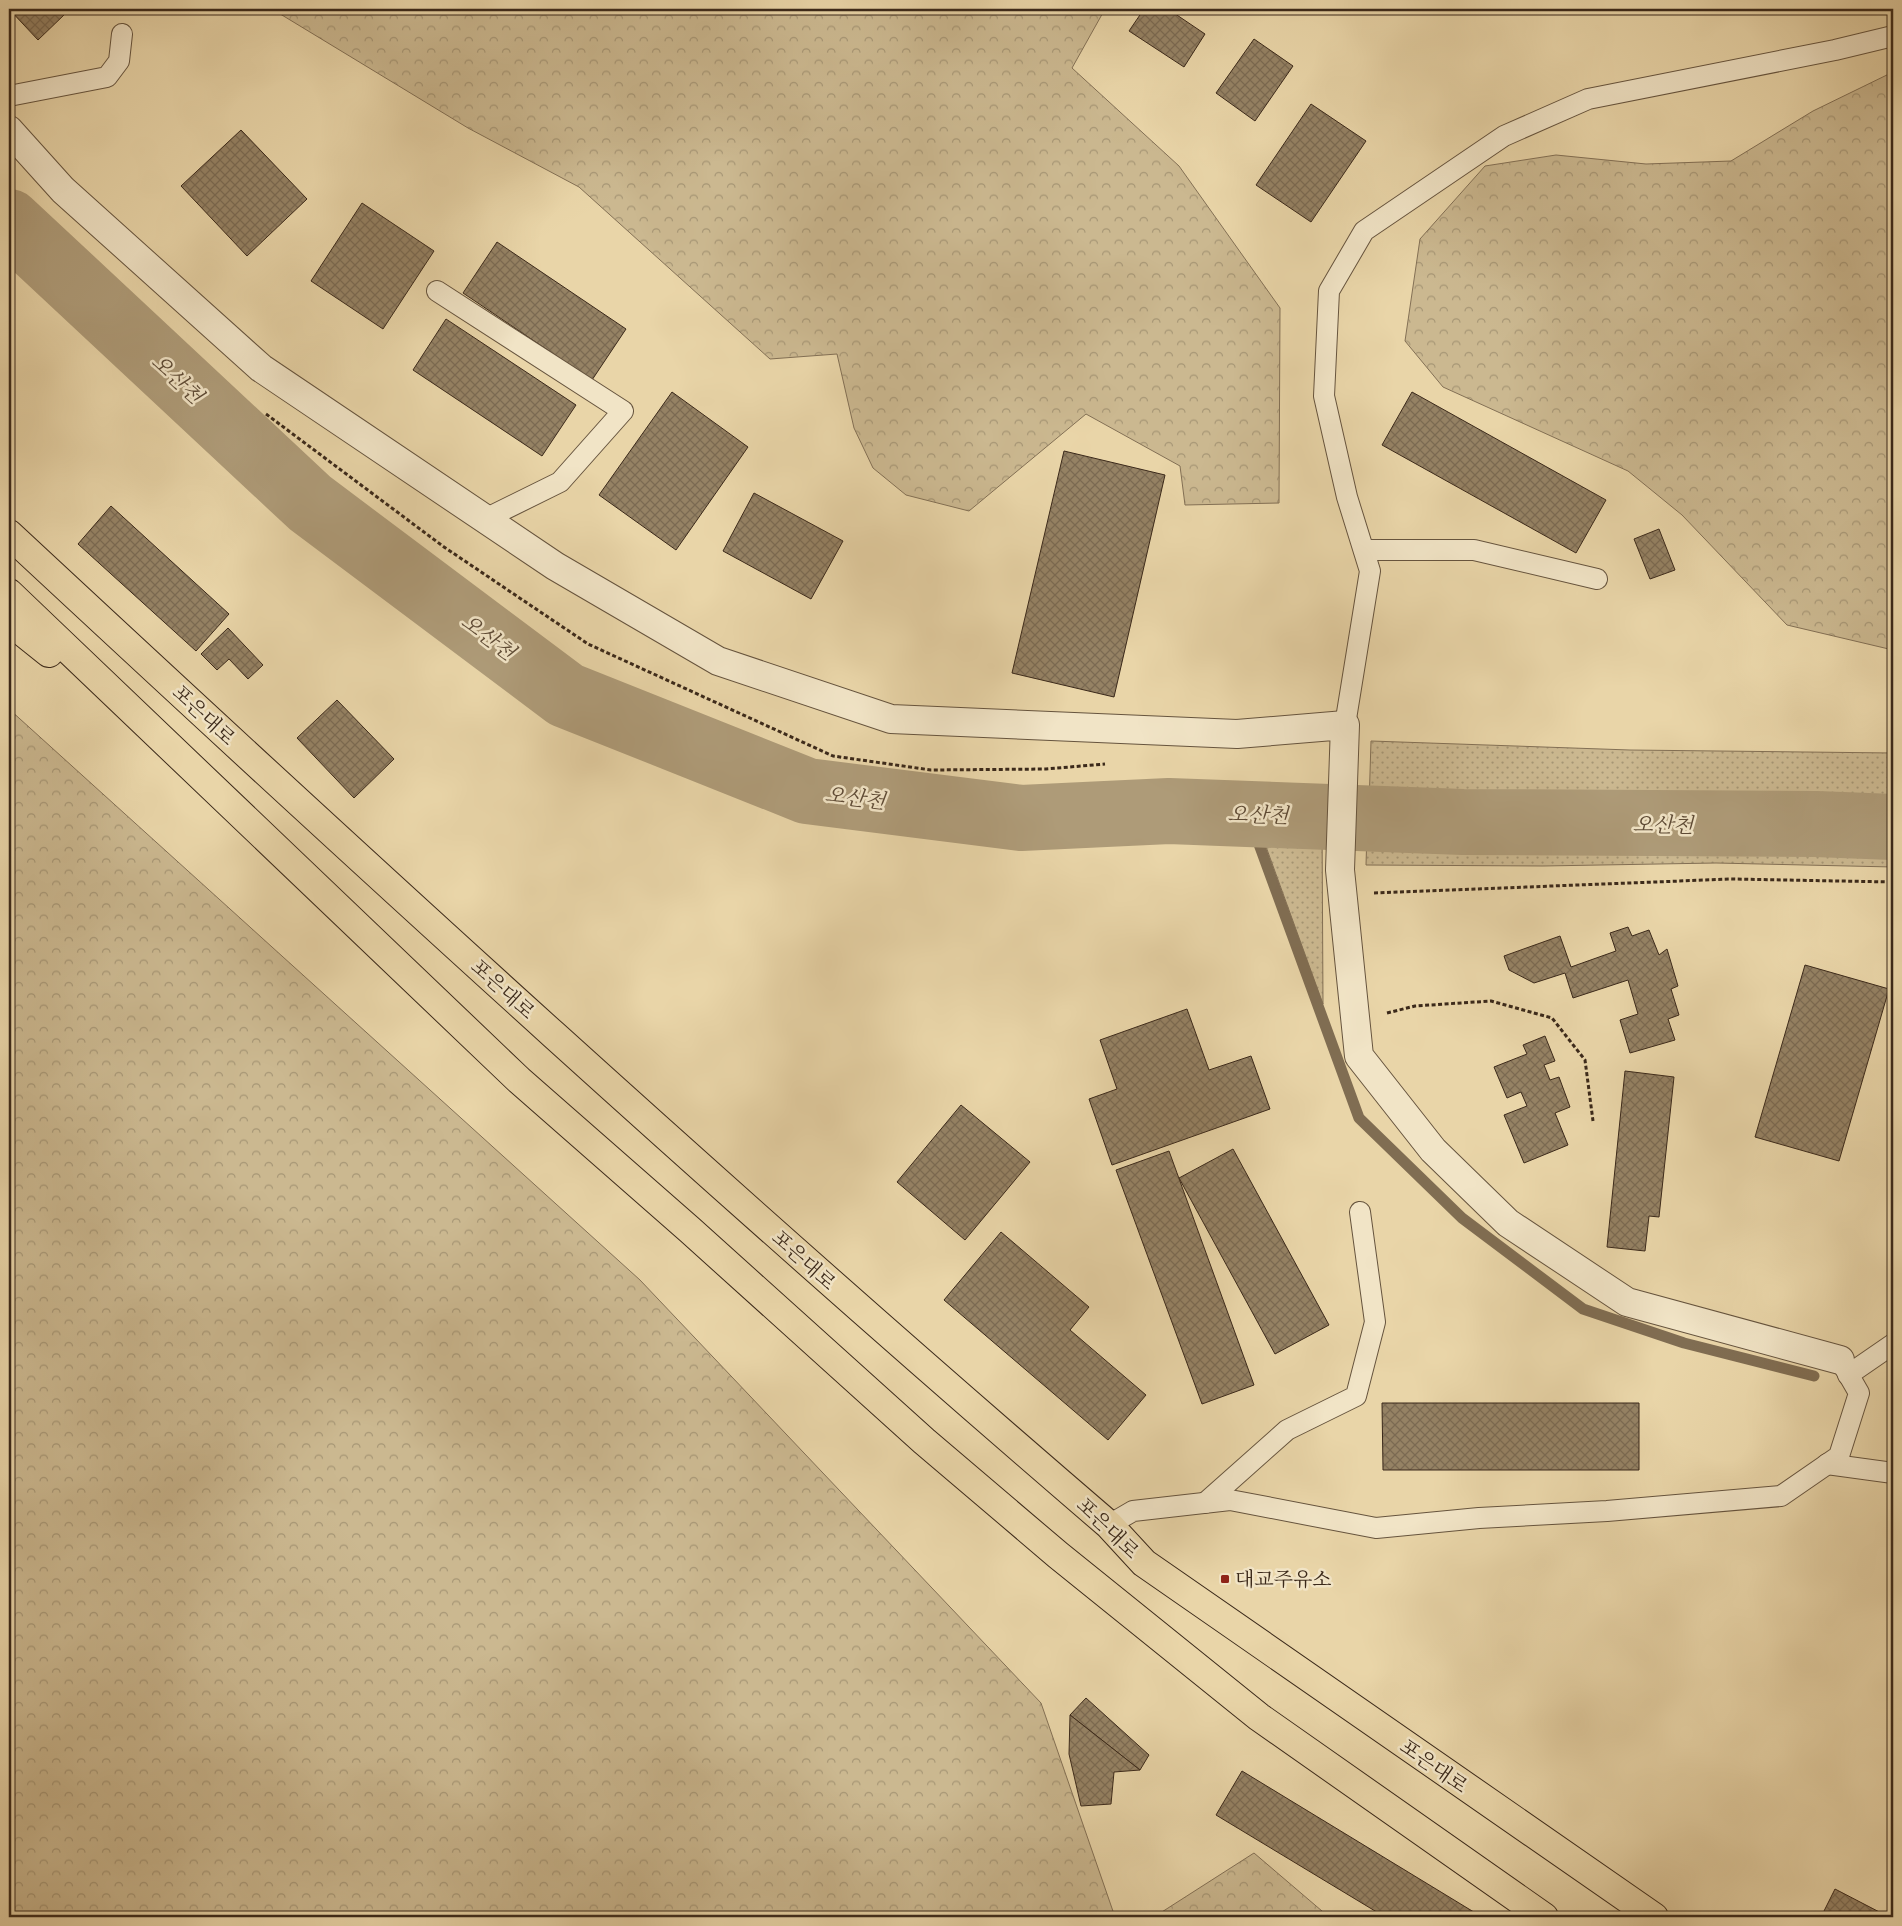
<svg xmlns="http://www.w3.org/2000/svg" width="1902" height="1926" font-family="'IM FELL Great Primer','Noto Serif KR',serif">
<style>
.grass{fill:url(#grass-dots);stroke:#837055}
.forest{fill:url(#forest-crowns);stroke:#837055}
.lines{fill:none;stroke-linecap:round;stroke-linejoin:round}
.stream{stroke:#806d52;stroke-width:11}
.river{stroke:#ae9b78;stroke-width:66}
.building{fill:url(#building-cross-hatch);stroke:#3b291a}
.service-casing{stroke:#66543e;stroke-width:22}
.minor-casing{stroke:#66543e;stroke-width:30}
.trunk-casing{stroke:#3b291a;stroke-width:30}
.path{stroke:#3b291a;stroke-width:3;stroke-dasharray:4 2.5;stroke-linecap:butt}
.service{stroke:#f1e4c6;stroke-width:20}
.minor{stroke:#f1e4c6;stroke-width:28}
.trunk{stroke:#e9d5a8;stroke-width:28}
.poi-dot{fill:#8f2418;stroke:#f1e4c6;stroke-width:2}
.labels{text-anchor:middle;stroke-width:5;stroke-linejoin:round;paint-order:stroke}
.street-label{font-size:20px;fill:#3b291a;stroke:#f1e4c6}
.poi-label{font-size:20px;fill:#3b291a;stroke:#f1e4c6;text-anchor:start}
.water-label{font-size:21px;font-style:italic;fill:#5e4b36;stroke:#f1e4c6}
</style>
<defs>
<pattern id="grass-dots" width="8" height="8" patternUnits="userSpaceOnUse" patternTransform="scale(1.25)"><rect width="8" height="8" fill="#cbb890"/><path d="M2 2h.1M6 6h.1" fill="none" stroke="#a69675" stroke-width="1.8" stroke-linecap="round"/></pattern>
<pattern id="forest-crowns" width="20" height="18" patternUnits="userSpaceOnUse" patternTransform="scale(1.25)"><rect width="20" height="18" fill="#cbb890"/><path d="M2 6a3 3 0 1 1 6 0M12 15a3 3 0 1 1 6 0" fill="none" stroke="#a69675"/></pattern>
<pattern id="building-cross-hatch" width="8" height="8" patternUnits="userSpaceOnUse" patternTransform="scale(1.25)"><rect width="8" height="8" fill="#958264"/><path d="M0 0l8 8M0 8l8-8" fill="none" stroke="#7b6a52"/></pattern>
</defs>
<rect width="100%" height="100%" fill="#e9d5a8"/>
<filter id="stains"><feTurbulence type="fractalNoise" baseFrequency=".004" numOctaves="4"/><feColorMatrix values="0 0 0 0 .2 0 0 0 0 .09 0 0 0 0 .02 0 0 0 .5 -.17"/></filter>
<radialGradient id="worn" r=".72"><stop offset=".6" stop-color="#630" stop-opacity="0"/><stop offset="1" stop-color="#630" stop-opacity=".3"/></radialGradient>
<g class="grass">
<path d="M1371,741L1630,750L1893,753V818L1369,806Z"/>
<path d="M1256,819L1322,823L1323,1004Z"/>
<path d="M1817,831L1893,834V867L1716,863L1543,866L1366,865L1367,832Z"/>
</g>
<g class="forest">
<path d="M272,9H1105L1072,68L1179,166L1280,308L1279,503L1185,505L1180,466L1086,414L969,511L906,495L873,468L854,428L837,354L770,359L579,187L468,128Z"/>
<path d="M1893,72V650L1787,625L1682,515L1628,471L1443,387L1405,341L1420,239L1485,166L1556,155L1646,164L1731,161L1813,111Z"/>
<path d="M9,709L640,1280L1041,1703L1115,1917H9Z"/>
<path d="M1254,1853L1329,1917H1154Z"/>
</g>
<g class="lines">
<path class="stream" d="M1248,814L1359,1118L1462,1218L1583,1309L1684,1343L1814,1376"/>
<path class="river" d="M9,222L310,503L566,695L807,791L1021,818L1169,811L1463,822L1816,824L1893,827"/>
</g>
<g class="building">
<path d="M9,9H60L65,14L38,40Z"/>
<path d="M1144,9H1168L1205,34L1184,67L1129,31Z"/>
<path d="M1254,39L1293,66L1255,121L1216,93Z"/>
<path d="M1311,104L1366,141L1311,222L1256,185Z"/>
<path d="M241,130L307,199L247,256L181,186Z"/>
<path d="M362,203L434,251L383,329L311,281Z"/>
<path d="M497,242L626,329L592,380L463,293Z"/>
<path d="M446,319L576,405L542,456L413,370Z"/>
<path d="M672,392L748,447L676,550L599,495Z"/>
<path d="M1412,392L1606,500L1576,553L1382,445Z"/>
<path d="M1064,451L1165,475L1114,697L1012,673Z"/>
<path d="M754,493L843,541L811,599L723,551Z"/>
<path d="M111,506L229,614L196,651L78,544Z"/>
<path d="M1659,529L1675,570L1650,579L1634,539Z"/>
<path d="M228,628L263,665L248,679L229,659L217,670L201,654Z"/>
<path d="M337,700L394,759L354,798L297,738Z"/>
<path d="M1628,927L1632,936L1649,930L1659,955L1667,949L1678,986L1671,989L1679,1015L1668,1019L1675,1040L1630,1053L1620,1020L1638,1014L1628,980L1573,998L1565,973L1534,983L1509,970L1504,956L1560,936L1571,967L1616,951L1610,933Z"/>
<path d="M1805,965L1889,989L1839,1161L1755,1137Z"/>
<path d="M1187,1009L1209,1070L1251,1056L1270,1109L1112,1165L1089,1099L1117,1089L1100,1040Z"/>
<path d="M1545,1036L1555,1061L1544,1065L1550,1080L1559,1077L1570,1107L1555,1113L1568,1145L1524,1163L1504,1115L1527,1106L1521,1092L1507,1098L1494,1067L1527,1054L1523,1045Z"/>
<path d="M1625,1071L1674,1077L1659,1217L1649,1216L1645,1251L1607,1247Z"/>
<path d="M961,1105L1030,1162L965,1240L897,1182Z"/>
<path d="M1233,1149L1329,1325L1275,1354L1179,1178Z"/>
<path d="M1169,1151L1254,1385L1202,1404L1116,1170Z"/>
<path d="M1001,1232L1089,1307L1070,1330L1146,1395L1108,1440L944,1300Z"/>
<path d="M1382,1403H1639V1470H1383Z"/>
<path d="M1086,1698L1149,1755L1140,1770L1070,1715Z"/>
<path d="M1070,1715L1140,1770L1114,1772L1111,1804L1081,1806L1069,1754Z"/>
<path d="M1242,1771L1482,1917H1385L1216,1815Z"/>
<path d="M1835,1889L1889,1917H1821Z"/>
</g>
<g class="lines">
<g class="service-casing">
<g id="service">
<path d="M9,96L107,77L119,61L122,34"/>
<path d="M437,291L623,411L560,482L485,519"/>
<path d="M1364,550H1474L1597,579"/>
<path d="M1345,725L1370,571L1347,497L1324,396L1329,291L1364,231L1504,136L1588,99L1835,50L1893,36"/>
<path d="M1848,1375L1893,1344"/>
<path d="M1827,1464L1893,1473"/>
<path d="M1205,1503L1287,1430L1356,1396L1375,1322L1360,1212"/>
<path d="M1109,1525L1133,1511L1230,1500L1376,1528L1479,1518L1607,1511L1781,1496L1839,1456L1859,1393L1840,1360"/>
</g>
</g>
<g class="minor-casing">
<path id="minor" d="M9,130L63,190L261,368L555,566L718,661L891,719L1237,734L1345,725L1340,870L1359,1056L1433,1150L1508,1223L1627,1302L1840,1360"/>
</g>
<g class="trunk-casing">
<g id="trunk">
<path d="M9,534C370,870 734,1203 1109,1525L1144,1563L1654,1917"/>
<path d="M9,593L519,1080L690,1230L924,1441L1058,1555L1259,1717L1544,1917"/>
<path d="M9,621L49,653"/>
</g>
</g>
<g class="path">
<path d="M266,414L444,547L588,644L833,756L931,770L1046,769L1105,764"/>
<path d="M1374,893L1731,879L1893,882"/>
<path d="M1387,1013L1415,1006L1491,1001L1552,1018L1585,1060L1593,1121"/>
</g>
<use href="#service" class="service"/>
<use href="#minor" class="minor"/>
<use href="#trunk" class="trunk"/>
</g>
<rect class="poi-dot" x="1220" y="1574" width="10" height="10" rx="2.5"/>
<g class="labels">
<g class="street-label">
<text transform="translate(204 715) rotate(43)" y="7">포은대로</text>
<text transform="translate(503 989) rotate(42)" y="7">포은대로</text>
<text transform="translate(804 1260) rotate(42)" y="7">포은대로</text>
<text transform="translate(1108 1528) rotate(44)" y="7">포은대로</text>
<text transform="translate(1434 1766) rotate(35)" y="7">포은대로</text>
</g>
<g class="poi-label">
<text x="1235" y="1586">대교주유소</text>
</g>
<g class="water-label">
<text transform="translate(177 379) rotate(43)" y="7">오산천</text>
<text transform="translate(488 637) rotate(37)" y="7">오산천</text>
<text transform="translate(855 798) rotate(7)" y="7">오산천</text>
<text transform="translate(1258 815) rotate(2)" y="7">오산천</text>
<text transform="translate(1663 825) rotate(1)" y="7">오산천</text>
</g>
</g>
<rect width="1902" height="1926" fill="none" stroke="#e9d5a8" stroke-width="30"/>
<rect x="10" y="10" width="1882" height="1906" fill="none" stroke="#3b291a" stroke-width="2.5"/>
<rect x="15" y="15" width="1872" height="1896" fill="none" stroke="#3b291a"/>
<rect width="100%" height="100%" filter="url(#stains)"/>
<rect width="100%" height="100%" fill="url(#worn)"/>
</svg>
